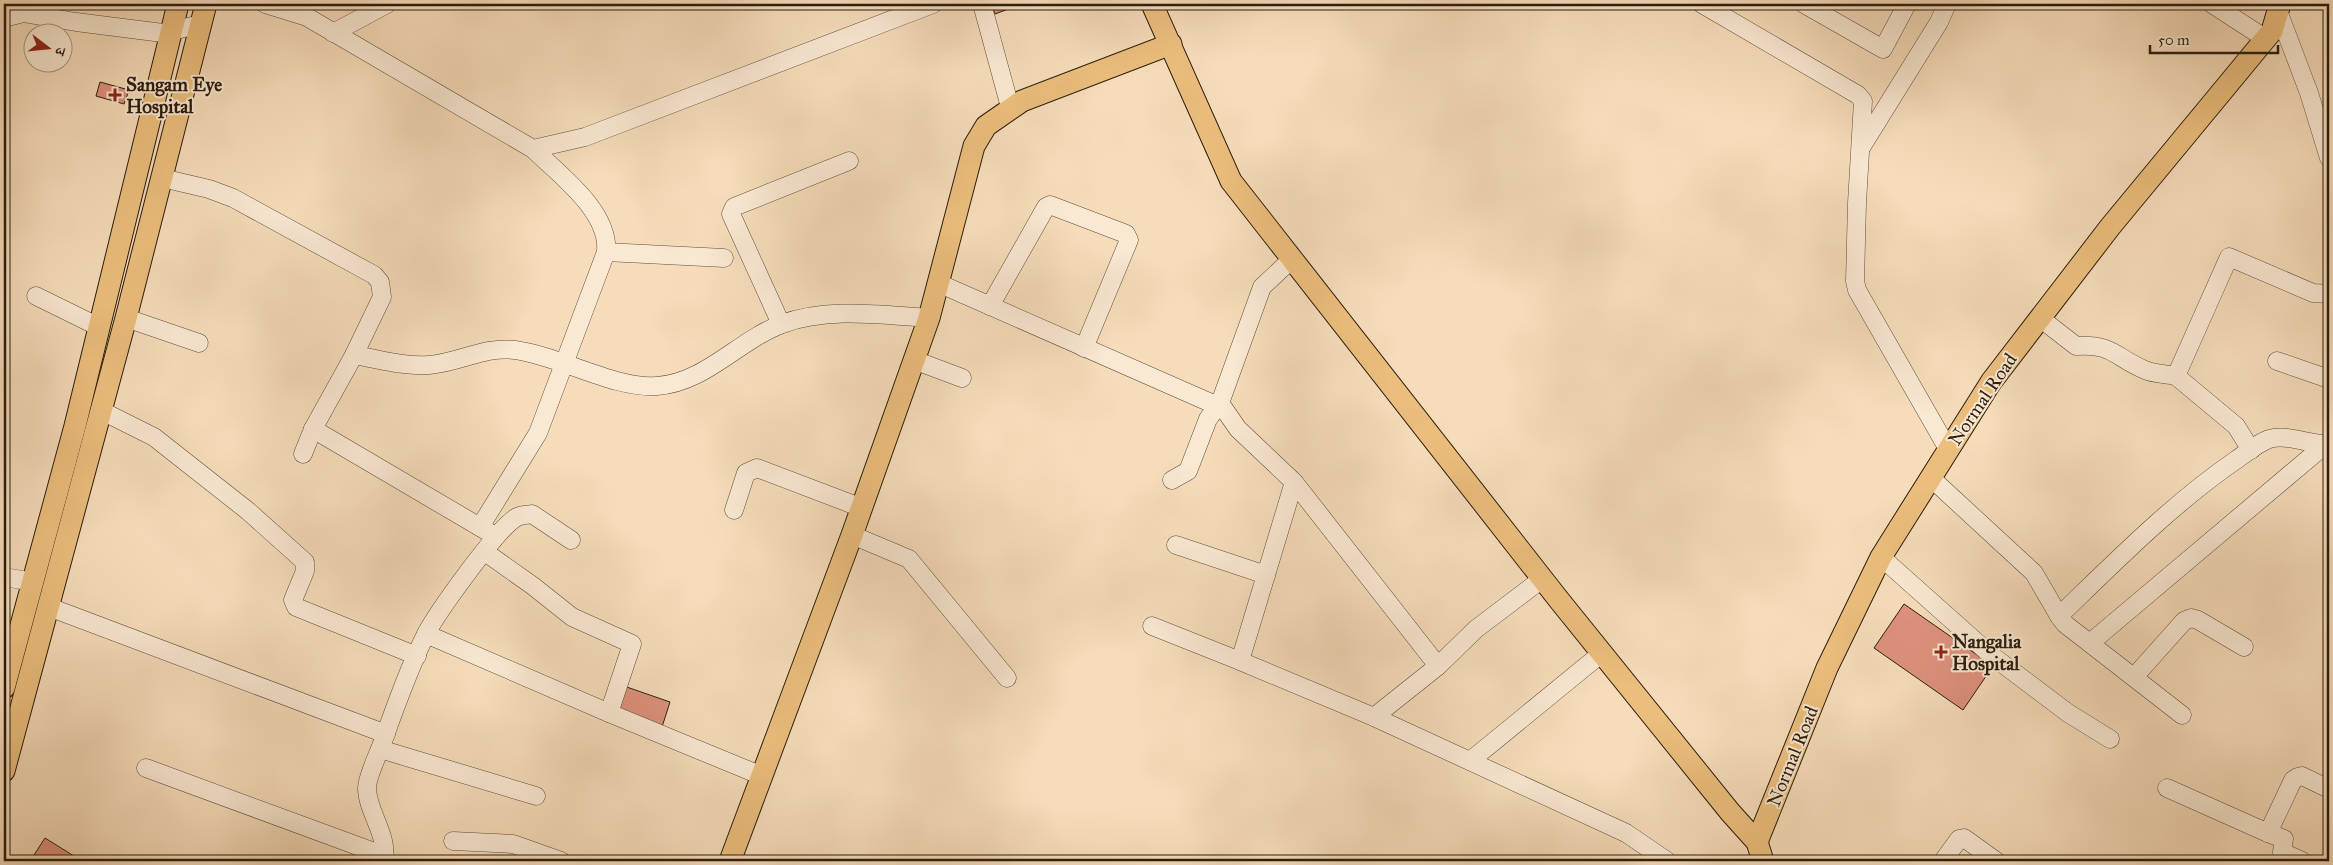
<svg xmlns="http://www.w3.org/2000/svg" width="2333" height="865" font-family="'IM FELL Great Primer','Noto Serif Devanagari',serif">
<style>
.building{fill:#de917d;stroke:#2a1d0e}
.lines{fill:none;stroke-linecap:round;stroke-linejoin:round}
.minor-casing{stroke:#5d4d39;stroke-width:19}
.major-casing{stroke:#2a1d0e;stroke-width:23}
.minor{stroke:#f9e8d2;stroke-width:18}
.major{stroke:#ebbe7d;stroke-width:21}
.poi-dot{fill:#8f2418;stroke:#f9e8d2;stroke-width:2}
.labels{text-anchor:middle;stroke-width:4;stroke-linejoin:round;paint-order:stroke}
.poi-label{font-size:19px;font-weight:bold;fill:#2a1d0e;stroke:#f9e8d2;text-anchor:start}
.street-label{font-size:19px;fill:#2a1d0e;stroke:#f9e8d2}
</style>
<rect width="100%" height="100%" fill="#f6dcba"/>
<filter id="stains"><feTurbulence type="fractalNoise" baseFrequency=".004" numOctaves="4"/><feColorMatrix values="0 0 0 0 .2 0 0 0 0 .09 0 0 0 0 .02 0 0 0 .5 -.17"/></filter>
<radialGradient id="worn" r=".72"><stop offset=".6" stop-color="#630" stop-opacity="0"/><stop offset="1" stop-color="#630" stop-opacity=".3"/></radialGradient>
<g class="building">
<path d="M991,4H1022L995,14Z"/>
<path d="M100,82L129,90L124,104L96,96Z"/>
<path d="M1904,604L1993,666L1963,710L1874,648Z"/>
<path d="M621,685L670,702L662,727L613,710Z"/>
<path d="M45,838L82,861H37L32,858Z"/>
</g>
<g class="lines">
<g class="minor-casing">
<g id="minor">
<path d="M265,4L307,17L533,149L585,137L933,4"/>
<path d="M982,4L1010,107"/>
<path d="M1702,4L1858,95L1863,101L1857,203L1855,281L1857,290L1948,449"/>
<path d="M1804,4L1883,49L1907,4"/>
<path d="M2212,4L2266,39"/>
<path d="M2278,11L2309,93L2329,158"/>
<path d="M4,18L23,13L76,22L163,33L201,24"/>
<path d="M333,33L387,4"/>
<path d="M1862,146L1939,22L1947,4"/>
<path d="M162,178L209,189L233,198L374,275L380,282L382,297L354,355L313,429L303,454"/>
<path d="M606,252L724,258"/>
<path d="M1292,259L1262,287L1220,403L1238,429L1294,482L1240,661L1374,717L1626,833L1667,861"/>
<path d="M938,283L1211,403H1220L1208,419L1188,471L1172,480"/>
<path d="M36,296L99,327"/>
<path d="M990,306L1046,207L1050,205L1126,234L1129,240L1084,348"/>
<path d="M126,318L199,343"/>
<path d="M2040,318L2076,346C2112,343 2116,358 2145,370C2154,374 2166,374 2176,376L2229,257L2313,293L2329,294"/>
<path d="M781,324L731,214L734,207L849,161"/>
<path d="M354,355C379,359 404,367 429,365C459,363 484,346 515,350C560,356 614,389 657,386C705,383 739,340 782,324C828,307 881,315 929,318"/>
<path d="M914,360L962,378"/>
<path d="M2277,361L2329,379"/>
<path d="M2176,376L2236,426L2251,450"/>
<path d="M100,410L154,437L248,511L305,562V571L293,600L296,607L417,656"/>
<path d="M313,429L490,533"/>
<path d="M1930,477L2034,573L2059,616L2065,624L2182,715"/>
<path d="M1294,482L1438,666"/>
<path d="M734,510L746,473L757,468L862,508"/>
<path d="M480,527L538,433L606,252C610,212 560,175 533,149"/>
<path d="M852,535L909,559L1007,678"/>
<path d="M1176,545L1266,575"/>
<path d="M485,552L533,586L572,617L632,644L609,713"/>
<path d="M1881,557L1991,655L2068,713L2110,739"/>
<path d="M4,577L34,582"/>
<path d="M49,607L386,734"/>
<path d="M2059,616C2115,562 2172,504 2236,460C2246,453 2258,443 2269,439C2288,433 2310,446 2329,444"/>
<path d="M1152,626L1240,661"/>
<path d="M426,634L609,713L762,776"/>
<path d="M2090,643L2326,444"/>
<path d="M2134,677L2184,621L2191,618L2198,620L2244,647"/>
<path d="M1374,717L1438,666L1476,629L1542,579"/>
<path d="M380,749L536,796"/>
<path d="M1470,761L1602,653"/>
<path d="M146,768L385,856"/>
<path d="M2167,788L2268,833L2284,839L2282,852L2302,861"/>
<path d="M2268,833L2293,780L2298,777L2302,776L2329,789"/>
<path d="M453,841L513,844L561,861"/>
<path d="M383,861C390,837 367,812 367,788C367,776 379,753 383,741C396,705 409,668 426,634C437,613 498,527 517,517C521,515 527,515 532,514L571,540"/>
<path d="M1943,861L1959,839L1964,838L1996,861"/>
</g>
</g>
<g class="major-casing">
<g id="major">
<path d="M1152,4L1231,181L1559,600L1730,812L1757,842L1763,861"/>
<path d="M4,688L75,426L178,4"/>
<path d="M4,771L126,318L206,4"/>
<path d="M1757,842L1827,668L1881,557L1991,382L2110,227L2272,31L2280,4"/>
<path d="M730,861L852,535L929,318L974,146L986,126L1022,101L1171,44"/>
</g>
</g>
<use href="#minor" class="minor"/>
<use href="#major" class="major"/>
</g>
<g class="poi-dot">
<path d="M112.5 87.5h5v5h5v5h-5v5h-5v-5h-5v-5h5z"/>
<path d="M1938.5 644.5h5v5h5v5h-5v5h-5v-5h-5v-5h5z"/>
</g>
<g class="labels">
<g class="poi-label">
<text x="126" y="91">Sangam Eye<tspan x="126" dy="22">Hospital</tspan></text>
<text x="1952" y="648">Nangalia<tspan x="1952" dy="22">Hospital</tspan></text>
</g>
<g class="street-label">
<text transform="translate(1982 399) rotate(-56)" y="7">Normal Road</text>
<text transform="translate(1792 756) rotate(-68)" y="7">Normal Road</text>
</g>
</g>
<rect width="2333" height="865" fill="none" stroke="#f6dcba" stroke-width="20"/>
<rect x="5" y="5" width="2323" height="855" fill="none" stroke="#2a1d0e" stroke-width="2.5"/>
<rect x="10" y="10" width="2313" height="845" fill="none" stroke="#2a1d0e"/>
<g transform="translate(48 48) rotate(106)"><circle r="24" fill="#f9e8d2" stroke="#a69784"/>
<path d="M0-4L9 19L0 12L-9 19Z" fill="#8f2418"/>
<text y="-8" font-size="14" font-weight="bold" text-anchor="middle" fill="#2a1d0e">उ</text>
</g>
<path d="M2150 45v8h128v-8" fill="none" stroke="#2a1d0e" stroke-width="2.5"/>
<text x="2158" y="45" font-size="15" fill="#2a1d0e" stroke="#f9e8d2" stroke-width="4" paint-order="stroke">50 m</text>
<rect width="100%" height="100%" filter="url(#stains)"/>
<rect width="100%" height="100%" fill="url(#worn)"/>
</svg>
